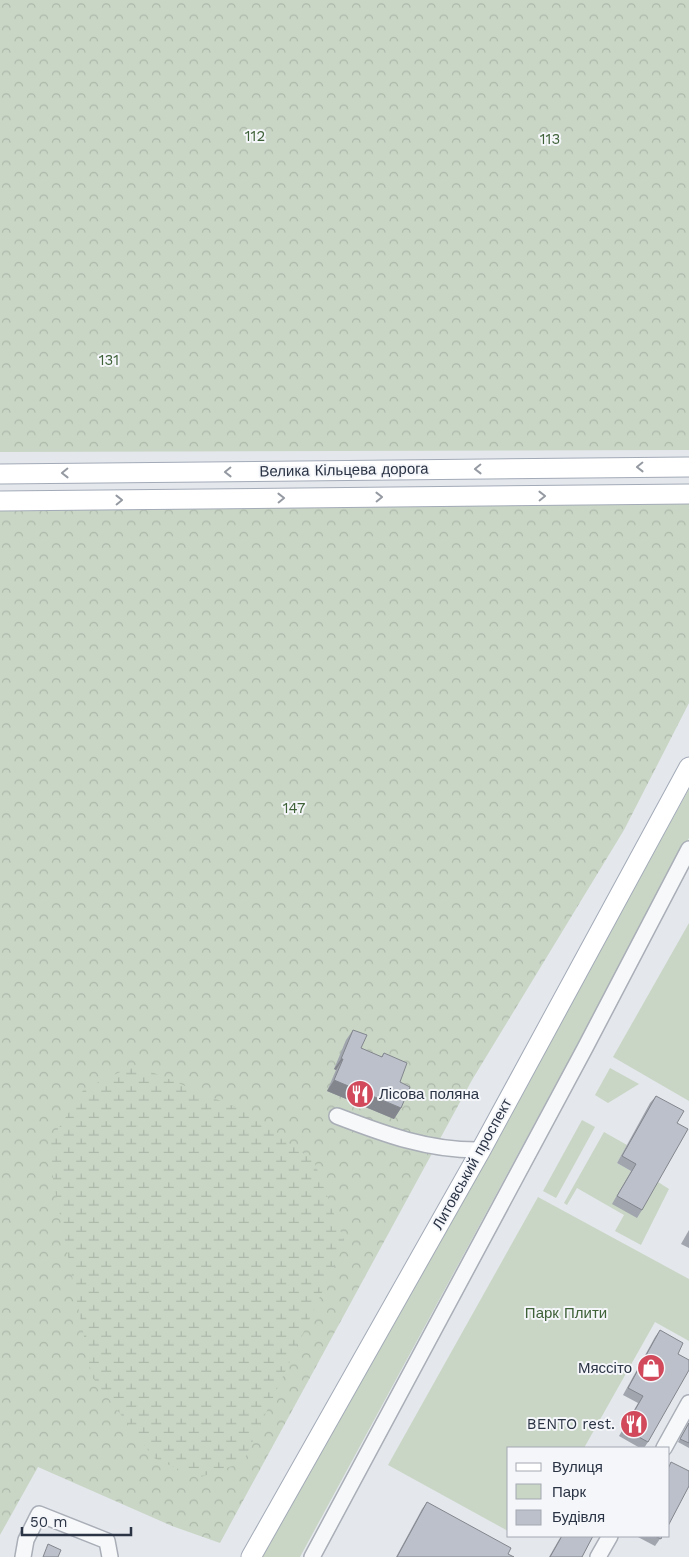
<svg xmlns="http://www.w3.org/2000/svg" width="689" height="1557" font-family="'Work Sans',sans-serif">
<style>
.green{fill:#c9d6c5}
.forest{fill:url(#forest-crowns)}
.wetland{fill:url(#wetland-marsh)}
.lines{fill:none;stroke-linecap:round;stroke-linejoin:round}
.minor-casing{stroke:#a9aeb7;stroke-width:18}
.major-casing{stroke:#a3abb8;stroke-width:21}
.minor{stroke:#f7f8fa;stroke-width:15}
.major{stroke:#fff;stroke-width:19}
.wall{fill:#a1a5ae}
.shaded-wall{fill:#83868d}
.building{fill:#bbc0ca;stroke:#83868d}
.oneway{stroke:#959aa2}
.labels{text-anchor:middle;stroke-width:4;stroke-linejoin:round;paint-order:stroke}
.park-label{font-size:15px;fill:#3f6138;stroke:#f4f6f9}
.street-label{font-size:15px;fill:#2b3445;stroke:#f4f6f9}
.poi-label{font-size:15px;fill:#2b3445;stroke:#f4f6f9;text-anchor:end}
</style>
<defs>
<pattern id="forest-crowns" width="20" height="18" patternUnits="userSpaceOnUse" patternTransform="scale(1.25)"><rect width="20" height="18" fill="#c9d6c5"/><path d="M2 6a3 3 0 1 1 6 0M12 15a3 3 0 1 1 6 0" fill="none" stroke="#adb8ab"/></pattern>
<pattern id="wetland-marsh" width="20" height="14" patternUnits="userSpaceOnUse" patternTransform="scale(1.25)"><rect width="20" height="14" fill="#c9d6c5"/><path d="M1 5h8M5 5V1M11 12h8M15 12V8" fill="none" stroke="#adb8ab"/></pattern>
</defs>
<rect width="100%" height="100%" fill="#e4e7ec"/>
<g class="green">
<path d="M689,789V838L300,1557H260L568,1008Z"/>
<path d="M689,923V1101L613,1057Z"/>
<path d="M610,1068L639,1084L608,1103L595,1095Z"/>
<path d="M582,1120L595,1127L556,1198L543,1191Z"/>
<path d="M604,1132L627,1145L617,1163L631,1171L613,1204L658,1182L669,1189L641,1245L615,1231L624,1215L577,1188L567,1205L564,1203Z"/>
<path d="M538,1197L689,1279V1341L655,1322L584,1448H508V1531L388,1465Z"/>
</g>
<g class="forest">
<path d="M0,0H689V450L0,452Z"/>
<path d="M689,494V703L624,830L472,1080L220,1543L172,1526L38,1467L0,1535V501Z"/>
</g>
<path class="wetland" d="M135,1065L240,1109L314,1161L345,1243L243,1462L198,1478L154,1458L92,1377L53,1180L51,1140L84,1089Z"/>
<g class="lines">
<g class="minor-casing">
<g id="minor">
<path d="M337,1116C384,1134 429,1151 481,1150"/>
<path d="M664,1448L689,1403"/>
<path d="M23,1557L26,1540L39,1514L107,1541L110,1557"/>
<path d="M312,1557L585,1048L689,849"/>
<path d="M598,1557L610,1536"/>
</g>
</g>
<g class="major-casing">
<g id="major">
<path d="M0,474L689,467"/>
<path d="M0,501L689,494"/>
<path d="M251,1557L481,1150L689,767"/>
</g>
</g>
<use href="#minor" class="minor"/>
<use href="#major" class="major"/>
</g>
<g class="wall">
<path d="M353,1030L361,1048L381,1057L384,1053L400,1082L401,1108L394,1119L327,1091L336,1070L334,1069L346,1040Z"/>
<path d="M656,1096L677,1123L642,1210L637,1218L612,1204L631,1171L617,1163L650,1103Z"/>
<path d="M689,1230V1248L681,1244Z"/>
<path d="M660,1330L678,1354L648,1442L644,1448H640L619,1436L638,1403L623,1395L655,1337Z"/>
<path d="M689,1422V1448L678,1442Z"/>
<path d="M427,1502L508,1554L514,1557H396L422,1509Z"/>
<path d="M561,1536H593L582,1557H549Z"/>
<path d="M636,1536H662L655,1546Z"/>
</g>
<g class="shaded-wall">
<path d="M341,1059H343L336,1070L334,1069Z"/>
<path d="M334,1080L401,1108L394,1119L327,1091Z"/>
</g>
<g class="building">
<path d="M353,1030L367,1035L361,1048L382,1057L384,1053L407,1063L400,1082L410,1087L401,1108L334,1080L343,1059H341Z"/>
<path d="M656,1096L684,1111L677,1123L688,1129L642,1210L617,1196L636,1164L622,1156Z"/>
<path d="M660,1330L683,1343L678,1354L689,1360V1370L648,1442L624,1429L643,1396L628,1388Z"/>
<path d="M689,1423V1443L680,1439Z"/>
<path d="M671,1462L689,1471V1486L668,1526V1469Z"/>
<path d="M427,1502L511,1548L508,1554L514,1557H397Z"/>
<path d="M562,1536H593L582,1557H550Z"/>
<path d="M655,1536H662L661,1539Z"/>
<path d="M48,1544L61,1550L58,1557H43Z"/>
</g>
<defs><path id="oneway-chevron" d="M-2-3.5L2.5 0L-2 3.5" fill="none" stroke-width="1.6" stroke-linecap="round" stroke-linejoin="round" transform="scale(1.25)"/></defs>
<g class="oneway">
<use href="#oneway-chevron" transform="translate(640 467) rotate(179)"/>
<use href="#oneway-chevron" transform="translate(478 469) rotate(179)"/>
<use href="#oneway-chevron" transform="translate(228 472) rotate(179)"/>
<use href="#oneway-chevron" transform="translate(65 473) rotate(179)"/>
<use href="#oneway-chevron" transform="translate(542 496) rotate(-1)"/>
<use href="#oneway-chevron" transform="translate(379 497) rotate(-1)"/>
<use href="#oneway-chevron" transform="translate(281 498) rotate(-1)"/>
<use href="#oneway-chevron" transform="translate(119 500) rotate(-1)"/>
</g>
<defs>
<g id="restaurant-disc" transform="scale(1.4375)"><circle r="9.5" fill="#d1495b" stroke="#f4f6f9"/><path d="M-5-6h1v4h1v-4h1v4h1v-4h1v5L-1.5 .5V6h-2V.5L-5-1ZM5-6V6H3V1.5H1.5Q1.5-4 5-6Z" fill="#fff"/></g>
<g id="shop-disc" transform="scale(1.4375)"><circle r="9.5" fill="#d1495b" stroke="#f4f6f9"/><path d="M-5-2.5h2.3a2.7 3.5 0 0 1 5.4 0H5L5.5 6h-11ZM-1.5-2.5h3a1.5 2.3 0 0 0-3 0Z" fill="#fff"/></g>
</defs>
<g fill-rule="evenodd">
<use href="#restaurant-disc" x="360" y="1094"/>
<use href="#shop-disc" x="651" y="1368"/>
<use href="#restaurant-disc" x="634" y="1424"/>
</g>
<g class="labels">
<g class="park-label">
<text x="255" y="141">112</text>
<text x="550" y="144">113</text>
<text x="109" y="365">131</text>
<text x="294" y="813">147</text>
<text x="566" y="1318">Парк Плити</text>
</g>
<g class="street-label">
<text transform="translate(344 470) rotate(-1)" y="5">Велика Кільцева дорога</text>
<text transform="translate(472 1164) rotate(-61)" y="5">Литовський проспект</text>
</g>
<g class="poi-label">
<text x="379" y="1099" text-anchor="start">Лісова поляна</text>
<text x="632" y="1373">Мяссіто</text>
<text x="615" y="1429">BENTO rest.</text>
</g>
</g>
<rect x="507" y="1447" width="162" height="90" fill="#f4f6f9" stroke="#a4a8b1"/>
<rect x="516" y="1463" width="25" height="8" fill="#ffffff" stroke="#a4a8b1"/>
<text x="552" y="1472" font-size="15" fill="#2b3445">Вулиця</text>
<rect x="516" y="1484" width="25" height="15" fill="#c9d6c5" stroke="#a4a8b1"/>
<text x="552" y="1497" font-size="15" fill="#2b3445">Парк</text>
<rect x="516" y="1510" width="25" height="15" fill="#bbc0ca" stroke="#a4a8b1"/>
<text x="552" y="1522" font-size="15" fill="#2b3445">Будівля</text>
<path d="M22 1527v8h109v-8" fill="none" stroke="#2b3445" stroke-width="2.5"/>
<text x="30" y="1527" font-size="15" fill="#2b3445" stroke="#f4f6f9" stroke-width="4" paint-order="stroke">50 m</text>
</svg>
